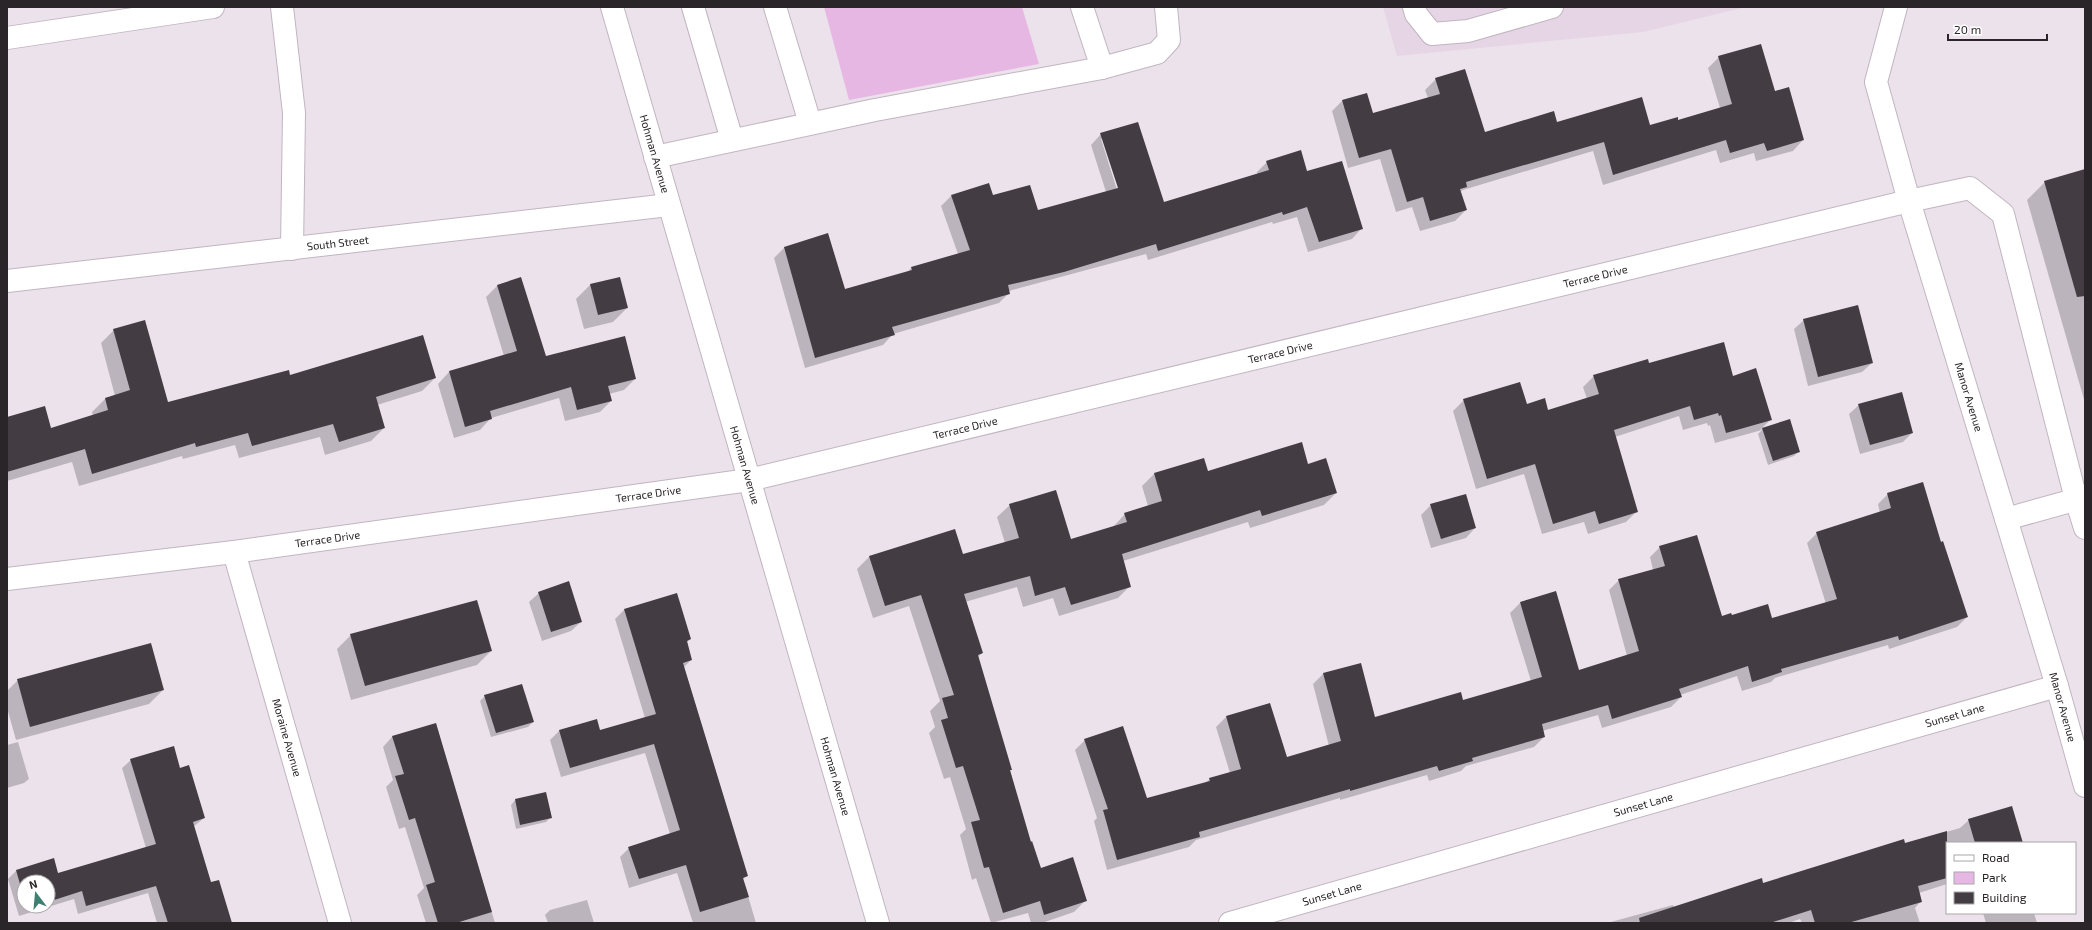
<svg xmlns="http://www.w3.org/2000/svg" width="2092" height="930" font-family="'Exo 2',sans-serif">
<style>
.built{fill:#e6d6e5}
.green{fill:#e7b7e4}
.shadow{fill:#0003;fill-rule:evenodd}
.building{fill:#443c43}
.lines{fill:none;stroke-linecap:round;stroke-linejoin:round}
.minor-casing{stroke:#c0b6bf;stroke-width:24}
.minor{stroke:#fff;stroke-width:22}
.labels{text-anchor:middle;stroke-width:4;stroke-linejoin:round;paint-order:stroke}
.street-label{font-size:11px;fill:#292528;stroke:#fff}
</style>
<rect width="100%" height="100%" fill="#ece2eb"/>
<path class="built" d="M1383,7H1746L1643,32L1397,56Z"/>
<path class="green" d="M824,7H1022L1039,64L849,100Z"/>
<g class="shadow">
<path d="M1719,57L1774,92L1803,140L1793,151L1756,161L1754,153L1720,163L1716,150L1603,185L1593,151L1463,190L1460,192L1466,210L1455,221L1420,231L1412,207L1396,212L1380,159L1348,168L1332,111L1342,101L1372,114L1428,98L1425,90L1436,79L1484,133L1557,123L1650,126L1678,121L1720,108L1708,68Z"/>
<path d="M1101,134L1163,203L1257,174V172L1267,162L1307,172L1362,228L1352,239L1308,252L1297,217L1273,224L1272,222L1148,260L1146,254L1009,291V293L999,303L893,334L883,345L805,368L774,258L784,248L827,235L845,290L907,273L911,268L958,254L941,206L951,196L992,197L1037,212L1106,192L1091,145ZM1101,139H1103L1120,192L1118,193Z"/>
<path d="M2085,170V403L2027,200L2045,182Z"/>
<path d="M520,278L545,358L635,379L624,390L609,394L611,401L600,412L565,421L559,398L491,418L480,430L454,438L438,384L449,372L504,356L486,297L497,286Z"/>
<path d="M619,278L627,308L613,322L584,329L576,299L590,285Z"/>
<path d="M1804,320L1872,363L1862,372L1808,386L1794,329Z"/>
<path d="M114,330L167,403L290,377L435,378L422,391L377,405L384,428L371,441L325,455L320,437L239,458L235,445L183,459L182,456L79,486L72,462L7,481V418L50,429L93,416L92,412L105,399L115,396L101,343Z"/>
<path d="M1648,364L1732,377L1771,419L1760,430L1789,420L1799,451L1794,456L1768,465L1758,434L1762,430L1715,443L1710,425L1708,426L1707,423L1683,430L1679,416L1615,437L1637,511L1626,522L1588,534L1584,522L1542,534L1524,474L1476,489L1453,411L1464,400L1526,405L1548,412L1587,399L1583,387L1594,376Z"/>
<path d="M1859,405L1912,433L1903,442L1860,454L1849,414Z"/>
<path d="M1203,459L1207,473L1308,465L1336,493L1324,505L1250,528L1248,522L1123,561L1130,586L1118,598L1059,616L1053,598L1023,607L1017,587L965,602L982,653L977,658L1011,770L1010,771L1030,843L1040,869L1086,900L1074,912L1042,923H1031L1028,913L991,923L976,878L972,880L960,835L966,829L950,777L944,779L929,733L935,727L930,711L940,701L909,606L873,618L857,569L870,556H963L1005,543L997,517L1010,505L1070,540L1113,527L1125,514L1148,506L1142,486L1154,474Z"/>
<path d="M1888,494L1940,543L1967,617L1957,627L1889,649L1888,645L1775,678L1771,682L1742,691L1737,676L1680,695L1681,697L1671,707L1602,728L1598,715L1542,731L1544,737L1534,747L1466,766L1461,771L1429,781L1427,775L1340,800V798L1196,840L1189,847L1107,870L1094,821L1097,818L1075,750L1085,740L1146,800L1205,783L1210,779L1230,773L1216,727L1226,717L1286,759L1329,746L1313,684L1323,674L1360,664L1374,718L1463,701L1531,681L1510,613L1520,603L1578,671L1627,656L1609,590L1619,580L1653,570L1650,557L1660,547L1721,618L1772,619L1826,604L1807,543L1817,533L1880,513L1878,504Z"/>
<path d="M1431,505L1475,528L1466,538L1431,548L1421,515Z"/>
<path d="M539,593L581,622L571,631L542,641L529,602Z"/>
<path d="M676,594L690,639L686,643L691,660L684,667L747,875L743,879L756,923H693L677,873L629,888L620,857L629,848L670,834L645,753L561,777L550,740L559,731L596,720L599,732L645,718L615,619L624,610Z"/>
<path d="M351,635L491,651L477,665L351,700L337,649Z"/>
<path d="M18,680L163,690L149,704L16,740L7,708V691Z"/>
<path d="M485,696L533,722L528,727L491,737L480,701Z"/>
<path d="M436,724L495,923H426L417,895L424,888L405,827L399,829L386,787L393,780L383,747L392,737Z"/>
<path d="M18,742L29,779L24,783L7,788V745Z"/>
<path d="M131,760L179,769L204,818L193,827L210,883L231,923H157L148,893L78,914L74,899L19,916L8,879L16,871L57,874L146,848L122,768ZM24,882H48V906H24Z"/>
<path d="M515,800L551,817L546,822L516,829L511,805Z"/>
<path d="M1969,820L2022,843H1947V884L1919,893L1921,901L1915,908L1920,923H1802L1800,919L1789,923H1607L1673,905L1674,907L1763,885L1960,828Z"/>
<path d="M587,900L594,923H548L545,915L550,910Z"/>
<path d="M1983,913H2034L2037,923H1986Z"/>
</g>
<g class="building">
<path d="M1761,44L1775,91L1789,87L1804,140L1767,151L1764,143L1730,153L1726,140L1613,175L1604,142L1466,182L1467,187L1460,189L1467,210L1430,221L1423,197L1407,202L1391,149L1359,158L1342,100L1367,93L1373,113L1440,94L1435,78L1465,69L1485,132L1554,111L1557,122L1642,97L1650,125L1678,117V120L1732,104L1718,56Z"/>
<path d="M1138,122L1164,202L1269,170L1266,161L1301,150L1307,171L1342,161L1363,229L1319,242L1307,207L1283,215L1282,212L1158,251L1156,244L1064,272L1008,285L1010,294L892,327L895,335L815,358L784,247L828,233L845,289L912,270L911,267L970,250L951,195L989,183L993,195L1030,185L1038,210L1118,188L1100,133Z"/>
<path d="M2085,169V296L2077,297L2044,181Z"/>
<path d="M521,277L546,356L625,336L636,379L608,386L612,401L577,410L571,387L490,411L492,419L465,427L449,371L517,351L497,285Z"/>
<path d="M620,277L628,308L598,315L590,284Z"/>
<path d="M1858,305L1873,363L1818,377L1803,319Z"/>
<path d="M145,320L168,402L289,370L290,375L423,335L436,378L376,397L385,428L339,442L333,424L252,446L248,433L196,447L195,443L92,474L85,449L7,472V417L45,406L51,428L108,410L105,398L130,390L113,329Z"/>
<path d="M1724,342L1733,376L1756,368L1772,420L1726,433L1721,415L1719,416L1718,413L1694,420L1690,406L1614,430L1638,512L1599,524L1595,511L1553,524L1535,464L1487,479L1463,399L1520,382L1527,404L1545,398L1548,410L1599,394L1593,375L1648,359L1649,363Z"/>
<path d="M1902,392L1913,433L1870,445L1858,404Z"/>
<path d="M1790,419L1800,452L1773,461L1762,428Z"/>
<path d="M1302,442L1308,464L1326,458L1337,493L1262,516L1260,510L1122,554L1131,587L1071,605L1065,587L1035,596L1030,576L964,594L983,653L978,655L1012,770H1010L1031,842L1032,841L1041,868L1073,857L1087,901L1044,915L1040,901L1003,913L989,867L984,868L971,822L980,820L963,766L956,768L941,720L948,718L942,698L954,695L921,595L885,606L869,556L955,529L963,554L1019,538L1009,504L1056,490L1071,539L1127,522L1124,513L1162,501L1154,473L1204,458L1208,471Z"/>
<path d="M1923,482L1941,542L1943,541L1968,617L1899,640L1898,636L1781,669L1782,672L1752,682L1748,666L1679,689L1682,697L1612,719L1608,705L1542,724L1545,737L1472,758L1473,761L1439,771L1437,766L1350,791V789L1199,832L1200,837L1117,860L1103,810L1108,809L1084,739L1123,726L1147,798L1210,781L1209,778L1241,769L1226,716L1270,703L1287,757L1341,741L1323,673L1361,663L1375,717L1461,692L1463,700L1542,677L1520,602L1556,591L1579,670L1639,651L1618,579L1665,566L1659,546L1697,535L1722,616L1731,613L1732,615L1768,604L1772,618L1837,599L1816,532L1891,508L1887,493Z"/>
<path d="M1466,494L1476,528L1441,539L1430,504Z"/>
<path d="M569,581L582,622L551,632L538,592Z"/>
<path d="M677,593L691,639L687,641L692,660L683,663L748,876L743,878L749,897L700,912L686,865L639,879L628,847L680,830L654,744L570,768L559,730L597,719L600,730L656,714L624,609Z"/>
<path d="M477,600L492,651L365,686L350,634Z"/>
<path d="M151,643L164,690L30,727L17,679Z"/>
<path d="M522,684L534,722L496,733L484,695Z"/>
<path d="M436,723L492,912L456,923H438L426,885L435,882L415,818L409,820L395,776L404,774L392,736Z"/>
<path d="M174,746L180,768L189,765L205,818L193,822L211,882L219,880L232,923H168L156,886L86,906L82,891L48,902V882H24V898L16,870L54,858L58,873L156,844L130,759Z"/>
<path d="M546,792L552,818L520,825L515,799Z"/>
<path d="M2012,806L2023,843H1975L1968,819Z"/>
<path d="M1947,831V878L1918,886L1922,902L1848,923H1815L1811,910L1770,923H1640L1639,918L1762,878L1763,883L1904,839L1905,843Z"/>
</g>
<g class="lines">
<g class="minor-casing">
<g id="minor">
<path d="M282,7L294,113L292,249"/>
<path id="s1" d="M612,7L878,923"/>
<path d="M693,7L732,140"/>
<path d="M775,7L810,123"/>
<path d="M1082,7L1102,68"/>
<path d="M1414,7L1416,14L1432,34L1468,31L1552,7"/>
<path id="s2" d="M1896,7L1876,82L1909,201L2057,686L2085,786"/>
<path d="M7,38L213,7"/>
<path d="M655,157L875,110L1102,68L1157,53L1169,40L1166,7"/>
<path id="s3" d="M7,281L669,205"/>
<path d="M2006,519L2085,497"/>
<path id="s4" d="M234,552L340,923"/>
<path id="s5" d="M7,579L234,552L749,480L1909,201L1970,188L2003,214L2076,499L2085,528"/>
<path id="s6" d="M1230,923L2057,686"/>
</g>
</g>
<use href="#minor" class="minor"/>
</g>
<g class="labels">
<g class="street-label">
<text dy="4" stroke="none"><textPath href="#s1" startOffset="153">Hohman Avenue</textPath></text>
<text dy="4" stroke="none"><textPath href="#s3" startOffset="333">South Street</textPath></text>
<text dy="4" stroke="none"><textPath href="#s5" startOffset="1619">Terrace Drive</textPath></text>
<text dy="4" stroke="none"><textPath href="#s5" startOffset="1295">Terrace Drive</textPath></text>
<text dy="4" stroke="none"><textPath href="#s2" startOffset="406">Manor Avenue</textPath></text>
<text dy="4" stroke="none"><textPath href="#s5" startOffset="971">Terrace Drive</textPath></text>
<text dy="4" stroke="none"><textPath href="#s1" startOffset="477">Hohman Avenue</textPath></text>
<text dy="4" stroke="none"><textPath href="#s5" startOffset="647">Terrace Drive</textPath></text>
<text dy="4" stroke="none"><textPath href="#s5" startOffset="323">Terrace Drive</textPath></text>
<text dy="4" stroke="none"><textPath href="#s2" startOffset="730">Manor Avenue</textPath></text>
<text dy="4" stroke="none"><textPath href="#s6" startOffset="754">Sunset Lane</textPath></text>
<text dy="4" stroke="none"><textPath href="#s4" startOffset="193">Moraine Avenue</textPath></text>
<text dy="4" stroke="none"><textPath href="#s1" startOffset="801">Hohman Avenue</textPath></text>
<text dy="4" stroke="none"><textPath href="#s6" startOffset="430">Sunset Lane</textPath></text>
<text dy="4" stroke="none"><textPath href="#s6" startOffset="106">Sunset Lane</textPath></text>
</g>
</g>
<rect width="2092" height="930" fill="none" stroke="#292528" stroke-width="16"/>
<rect x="1946" y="842" width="130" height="72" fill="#ffffff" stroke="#a9a8a9"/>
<rect x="1954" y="855" width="20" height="6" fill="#ffffff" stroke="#a9a8a9"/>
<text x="1982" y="862" font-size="12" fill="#292528">Road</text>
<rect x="1954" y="872" width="20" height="12" fill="#e7b7e4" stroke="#a9a8a9"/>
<text x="1982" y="882" font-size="12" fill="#292528">Park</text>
<rect x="1954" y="892" width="20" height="12" fill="#443c43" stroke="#a9a8a9"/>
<text x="1982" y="902" font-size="12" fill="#292528">Building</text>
<g transform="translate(36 894) rotate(344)"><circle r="19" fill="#ffffff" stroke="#a9a8a9"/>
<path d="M0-3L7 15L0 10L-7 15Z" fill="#3d8072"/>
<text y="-6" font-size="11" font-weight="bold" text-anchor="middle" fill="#292528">N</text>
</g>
<path d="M1948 34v6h99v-6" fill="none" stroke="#292528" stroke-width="2"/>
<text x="1954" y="34" font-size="12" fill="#292528" stroke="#ffffff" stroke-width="3" paint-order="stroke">20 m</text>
</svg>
